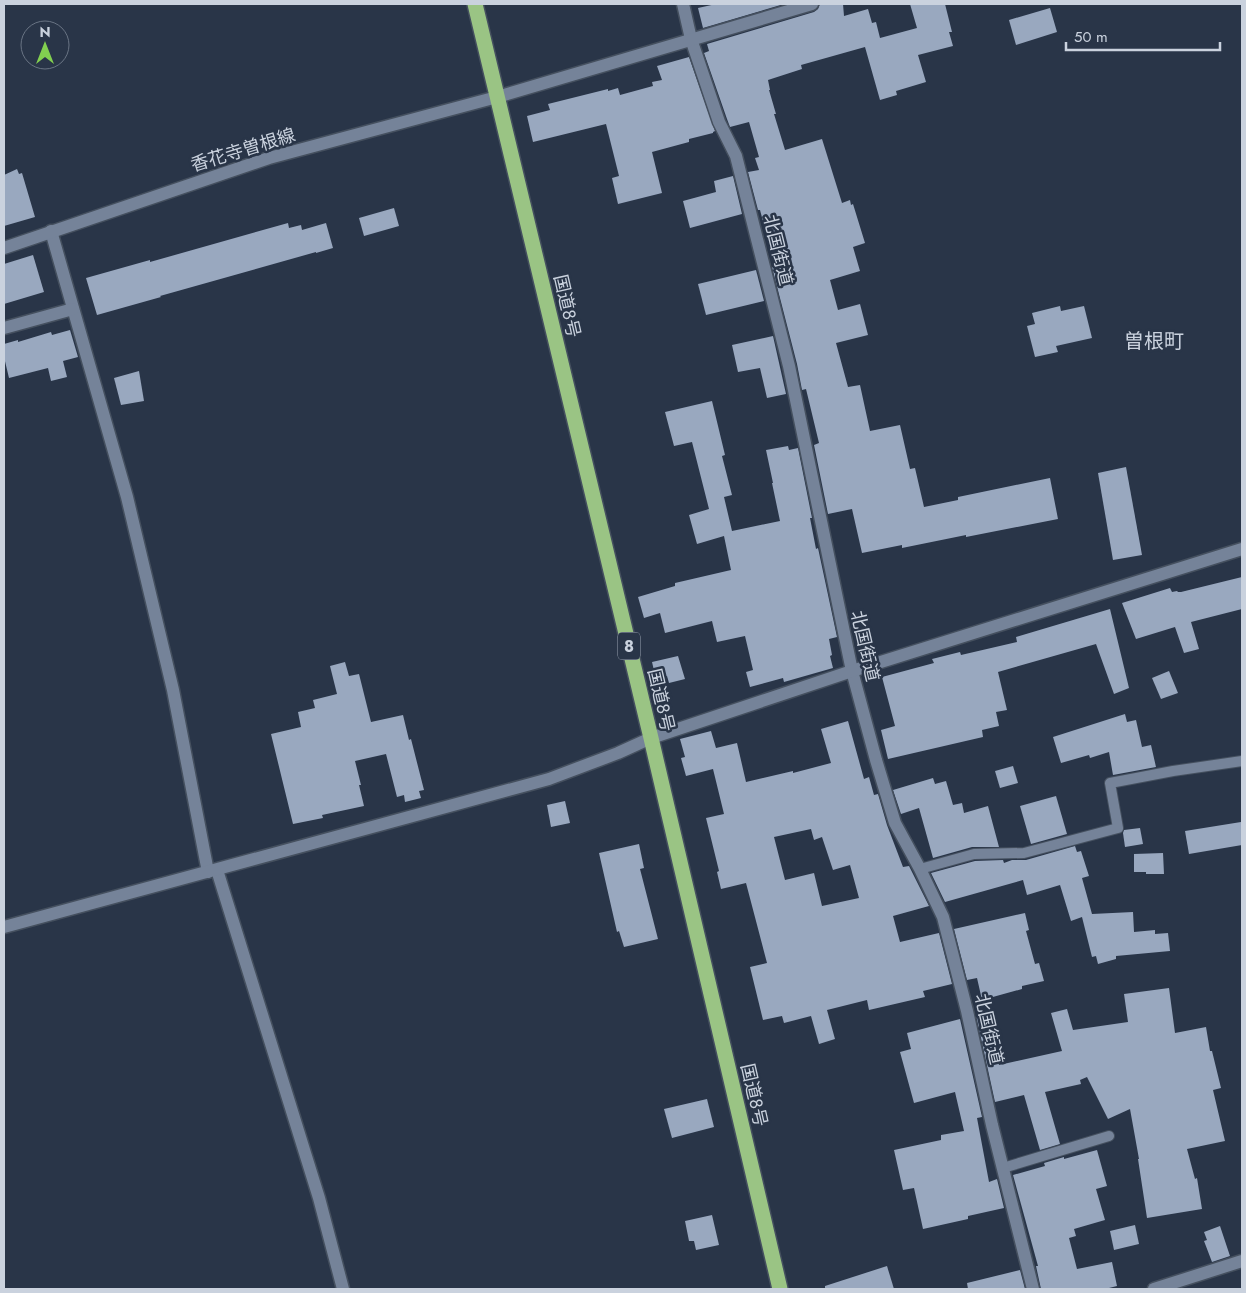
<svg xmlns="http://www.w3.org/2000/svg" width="1246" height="1293" font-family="Jost,'Noto Sans JP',sans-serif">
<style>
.building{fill:#99a8bf;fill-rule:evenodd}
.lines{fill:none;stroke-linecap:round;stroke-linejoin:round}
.lane-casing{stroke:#45505f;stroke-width:12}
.street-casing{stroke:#45505f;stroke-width:15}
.secondary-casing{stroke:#45505f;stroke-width:15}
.highway-casing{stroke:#45505f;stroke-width:18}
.lane{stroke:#758399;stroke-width:10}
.street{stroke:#758399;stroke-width:12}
.secondary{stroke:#758399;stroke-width:12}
.highway{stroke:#9ac484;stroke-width:15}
.labels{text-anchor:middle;stroke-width:5;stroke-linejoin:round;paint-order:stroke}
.shield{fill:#293548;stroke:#9aa3b1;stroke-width:1}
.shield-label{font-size:16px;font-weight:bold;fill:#cad2de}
.street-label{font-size:18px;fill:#cad2de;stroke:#293548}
.quarter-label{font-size:20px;fill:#cad2de;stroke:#293548}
</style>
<rect width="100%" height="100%" fill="#293548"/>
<g class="building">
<path d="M716,4H784L703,28L698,8Z"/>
<path d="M820,4H843L844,16L868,9L872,23L876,22L880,38L917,28L910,4H945L952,32H949L953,46L918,55L926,82L896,91L897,95L880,100L865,47L801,65L802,69L768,80L770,90H769L776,114H774L785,150L822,139L842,203L850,200L851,205L853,204L865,243L853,247L860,271L830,280L838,310L860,304L868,335L836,343L848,387L860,385L870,431L900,425L910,469L915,468L924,507L958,500V497L1050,478L1058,519L966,537V535L902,548V545L862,553L852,509L828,514L814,445L819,443L806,389L802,390L797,364L772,267L775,266L760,210H758L748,172L759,170L755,158L759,157L749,122L730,127L727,119L704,53L709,51L707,44L814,12L818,9Z"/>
<path d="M1050,8L1057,32L1016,45L1009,20Z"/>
<path d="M689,57L715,131L713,132V133L689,139V142L652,152L662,193L618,204L612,178L619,176L606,124L533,142L527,116L550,110L548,104L608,89V91L618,88L620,95L653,86L652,82L662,80L657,66Z"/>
<path d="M17,169L19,174L22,173L35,217L4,226V175Z"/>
<path d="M733,176L742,214L690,228L683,201L716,192L714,181Z"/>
<path d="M394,208L399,226L364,236L359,218Z"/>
<path d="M288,223L289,228L301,225L302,230L326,223L333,248L316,253V252L160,296L161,297L97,315L86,278L150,260V262Z"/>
<path d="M33,255L44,292L4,304V264Z"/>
<path d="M756,270L764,301L706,315L698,284Z"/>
<path d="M1060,306L1061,311L1084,306L1092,338L1056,346L1058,352L1035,357L1027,326L1035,324L1032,313Z"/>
<path d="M70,330L78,357L63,361L67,377L51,381L48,368L9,378L4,357V344L18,340V342L51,332L52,335Z"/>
<path d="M773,336L786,394L767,398L760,368L738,372L732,345Z"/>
<path d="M139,371L144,401L121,405L114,378Z"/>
<path d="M712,401L725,455L722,456L732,495L724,497L732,531L780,521L772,483H773L766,450L788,446L789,450L798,448L812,518H810L816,549L818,548L837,637L829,639L832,655L830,656L833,668L784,682L783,678L750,687L746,672L753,670L745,636L717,642L712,621L665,633L660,613L644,618L638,597L675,586V583L731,570L724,536L697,544L689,515L709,509L692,442L674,446L665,412Z"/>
<path d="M1126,467L1142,555L1113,560L1098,473Z"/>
<path d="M1242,577V609L1191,622L1199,649L1184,653L1175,627L1136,639L1122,603L1170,588L1172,592L1177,591L1178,592H1181Z"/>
<path d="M1110,609L1129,688L1114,694L1096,644L998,672L1007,710L996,712L999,726L982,730L983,737L888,759L881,730L895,726L882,677L934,663L932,659L960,652L961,655L1017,642L1016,637Z"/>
<path d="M678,656L685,679L669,683L667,676L656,679L652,662Z"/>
<path d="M345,662L349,676L359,674L371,722L403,715L409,740L411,739L424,790L419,791L421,798L405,802L404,795L397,797L386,754L355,761L361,785H359L364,806L322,815L323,818L293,824L271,734L301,727L298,712L315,708L313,700L337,694L330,666Z"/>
<path d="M1169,671L1178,693L1161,699L1152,678Z"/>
<path d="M1125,714L1127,722L1136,720L1142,747L1151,745L1156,767L1113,775L1109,752L1090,758L1089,755L1061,763L1053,737Z"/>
<path d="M848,721L864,779L869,777L874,795L878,794L887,825L903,867L909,866L929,906L893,916L900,942L939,933L952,984L923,991L925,997L869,1010L867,1000L827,1010L835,1039L819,1044L811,1016L784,1023L782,1016L763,1020L750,967L767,963L746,883L721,889L717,872L719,871L706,818L724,814L713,769L686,776L681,758L685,757L680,739L711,731L716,748L737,743L746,782L793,771V773L831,763L821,729ZM811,829L814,840L822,837L833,870L850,865L859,898L822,906L814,873L785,880L774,837Z"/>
<path d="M1013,766L1018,783L1000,788L995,771Z"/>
<path d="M933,778L935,784L946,781L953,805L962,803L964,813L988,806L999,847H972L933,858L919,808L901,814L893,790Z"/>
<path d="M1056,796L1067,834L1031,844L1020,806Z"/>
<path d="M565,801L570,823L551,827L547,805Z"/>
<path d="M1241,822L1242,830V845L1189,854L1185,831Z"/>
<path d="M1140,828L1143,844L1125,847L1123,833L1124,830Z"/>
<path d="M639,844L644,868L640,869L658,939L624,947L619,931L617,932L599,853Z"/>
<path d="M1075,846L1077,852L1081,851L1089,876L1082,878L1092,914L1133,912L1134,932L1155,930V934L1168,933L1170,951L1116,956V959L1098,964L1096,956L1092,957L1082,917L1071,921L1060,885L1027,895L1023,880L945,902L931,873L975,861L1003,860L1004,863L1012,860H1026Z"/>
<path d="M1163,853L1164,874H1146V872H1134V854Z"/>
<path d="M1025,913L1029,930L1026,931L1035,964L1039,963L1044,981L1022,986V989L982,1000L977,978L967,980L954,929Z"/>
<path d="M1169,988L1175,1033L1206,1027L1210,1051H1212L1221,1088L1213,1090L1225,1141L1187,1149L1195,1179L1197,1178L1202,1209L1147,1218L1138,1159H1139L1130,1109L1108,1119L1087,1077L1080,1080L1081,1084L1045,1092L1060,1144L1040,1150L1024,1095L995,1102L976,1015L984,1013L995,1055H996L999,1065L1062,1051L1051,1013L1067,1009L1073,1030L1128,1022L1124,994Z"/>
<path d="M960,1019L982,1117L977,1118L989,1182L997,1179L1004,1208L968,1216V1219L923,1229L914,1188L903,1190L894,1150L941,1140V1135L964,1131L955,1092L914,1103L900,1052L911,1049L907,1033Z"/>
<path d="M707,1099L714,1127L672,1138L664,1109Z"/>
<path d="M1097,1150L1107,1186L1096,1189L1105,1220L1074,1229L1076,1236L1069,1238L1077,1269L1112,1262L1117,1286L1105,1289H1041L1036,1266H1038L1013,1175L1045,1166L1044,1163L1064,1157V1159Z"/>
<path d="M712,1215L719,1245L696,1250L694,1241H689L685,1221Z"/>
<path d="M1135,1225L1139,1244L1114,1250L1110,1231Z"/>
<path d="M1220,1226L1230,1256L1212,1262L1204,1241L1207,1240L1204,1232Z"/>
<path d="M887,1266L894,1289H825V1286Z"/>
<path d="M1020,1270L1025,1289H968L967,1283Z"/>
</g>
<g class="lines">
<g class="lane-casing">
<g id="lane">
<path d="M920,869L974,854L1024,853L1118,828L1110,783L1173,771L1242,761"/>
<path d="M1003,1168L1109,1136"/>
</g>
</g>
<g class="street-casing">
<g id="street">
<path d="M683,4L691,39L719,122L736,156L789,366L852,671L876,760L895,823L920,869L943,917L967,1011L992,1125L1033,1289"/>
<path d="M497,97L812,4"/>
<path d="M51,231L127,497L173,690L208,872"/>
<path d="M4,328L73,309"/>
<path d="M217,870L319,1198L343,1289"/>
<path d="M4,927L549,779L618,753L651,738L852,671L1242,549"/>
<path d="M1154,1289L1242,1261"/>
</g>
</g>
<g class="secondary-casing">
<path id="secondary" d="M4,248L269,158L497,97"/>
</g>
<g class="highway-casing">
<path id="highway" d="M475,4L651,738L780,1289"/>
</g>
<use href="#lane" class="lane"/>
<use href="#street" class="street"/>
<use href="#secondary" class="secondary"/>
<use href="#highway" class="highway"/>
</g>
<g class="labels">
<rect class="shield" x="618" y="632.5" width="22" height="27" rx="4"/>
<g class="shield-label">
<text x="629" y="652">8</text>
</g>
<g class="street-label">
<text transform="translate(243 150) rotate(-17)" y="6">香花寺曽根線</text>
<text transform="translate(778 250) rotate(76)" y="6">北国街道</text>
<text transform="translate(567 306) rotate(77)" y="6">国道8号</text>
<text transform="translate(865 646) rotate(77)" y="6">北国街道</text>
<text transform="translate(661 700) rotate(77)" y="6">国道8号</text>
<text transform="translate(989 1029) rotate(77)" y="6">北国街道</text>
<text transform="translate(754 1095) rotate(77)" y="6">国道8号</text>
</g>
<g class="quarter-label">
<text x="1154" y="348">曽根町</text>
</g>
</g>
<rect width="1246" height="1293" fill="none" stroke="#cad2de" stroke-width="10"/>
<g transform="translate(45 45)"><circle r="24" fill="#293548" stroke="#697484"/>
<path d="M0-4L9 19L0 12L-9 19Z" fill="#82d050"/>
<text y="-8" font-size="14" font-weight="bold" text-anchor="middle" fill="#cad2de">N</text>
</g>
<path d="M1066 42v8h154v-8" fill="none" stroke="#cad2de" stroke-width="2.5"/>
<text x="1074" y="42" font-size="15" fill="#cad2de" stroke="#293548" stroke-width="4" paint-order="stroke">50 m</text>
</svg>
